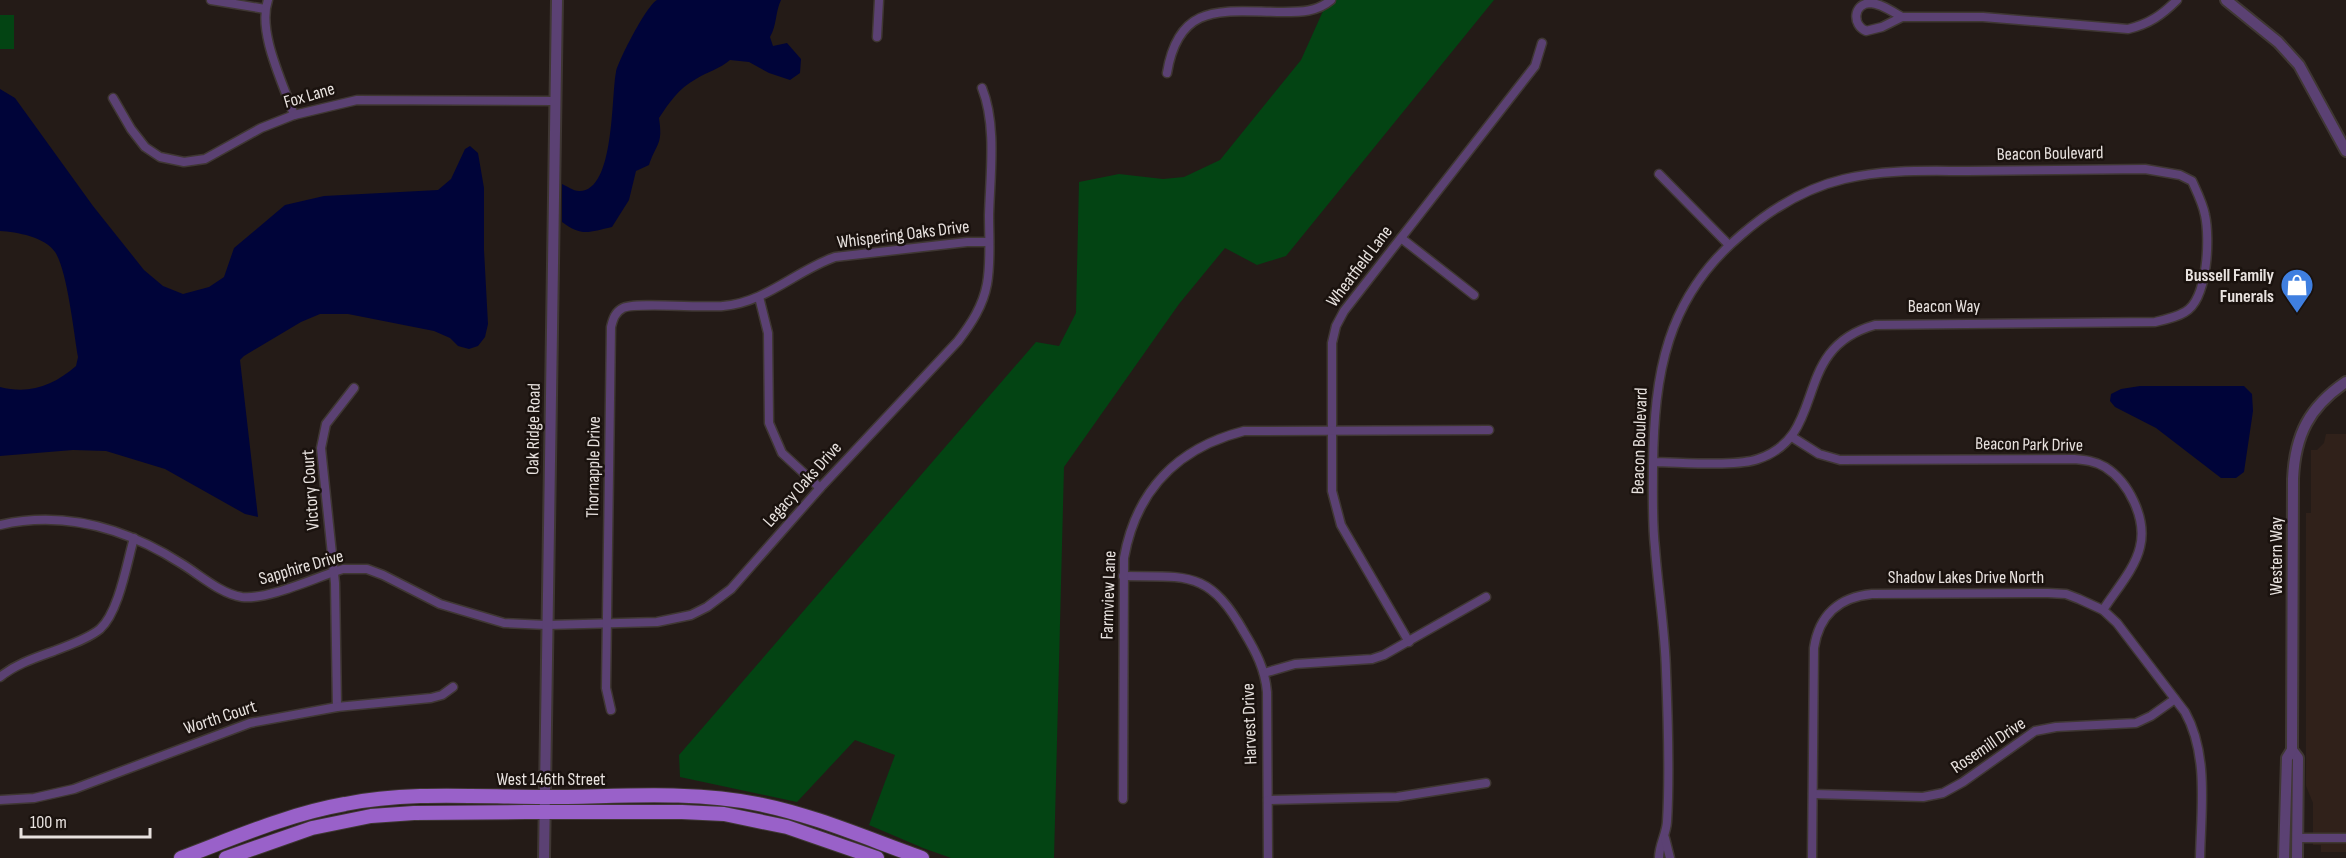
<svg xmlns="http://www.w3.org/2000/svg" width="2346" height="858" font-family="'Sofia Sans Condensed',sans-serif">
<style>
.built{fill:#30211a}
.green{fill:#034413}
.water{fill:#000439}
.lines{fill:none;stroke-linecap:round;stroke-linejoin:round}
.minor-casing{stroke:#3f3733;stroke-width:11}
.tertiary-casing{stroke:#3f3733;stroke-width:14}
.primary-casing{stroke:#3f3733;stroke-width:16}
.minor{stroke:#5b4173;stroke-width:8}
.tertiary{stroke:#5b4173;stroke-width:10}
.primary{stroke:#9961c9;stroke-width:14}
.labels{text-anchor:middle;stroke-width:5;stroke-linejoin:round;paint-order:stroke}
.street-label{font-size:18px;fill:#e8e2df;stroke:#1a120e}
.poi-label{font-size:18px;font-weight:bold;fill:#e8e2df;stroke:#1a120e;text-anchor:end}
</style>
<rect width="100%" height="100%" fill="#241b17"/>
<path class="built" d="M2326,434H2346V852H2321V845H2313V803L2306,786V513H2311V450H2317L2324,443Z"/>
<g class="green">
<path d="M1336,0H1494L1286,256L1257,265L1225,248L1179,304L1064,467L1054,858H951L923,848L869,825L895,755L855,740L797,802L680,777L679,755L1036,342L1059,346L1076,313L1079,182L1119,174L1163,179L1184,177L1220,160L1301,60L1323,11Z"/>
<rect x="0" y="15" width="14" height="34"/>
</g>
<g class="water">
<path d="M657,0H781C775,13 777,25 770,37L773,46L787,43L801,59L800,73L790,80L769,73L749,62L730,60C720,69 707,72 696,79C679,88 669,103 659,118C663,145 657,142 649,165L636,171L629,200L612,227C589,232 582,237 562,222V184C567,186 573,191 579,191C615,192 611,96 616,72C619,59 647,5 657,0Z"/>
<path d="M0,89L15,98L93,206L144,270L163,286L183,294L209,287L224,277L234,248L285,205L324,196L438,190L451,179L465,149L470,146L478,153L484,188V250L488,324L485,337L478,346L469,349L458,346L450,338L434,331L348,314H320L301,322L244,356L240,360L258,517L245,514L165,469L106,451L73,450L0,456V387C30,395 54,385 76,366L78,357C74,334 67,269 55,252C45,237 17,232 0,231Z"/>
<path d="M2140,386H2244L2252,394L2253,411L2244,472L2236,478H2221L2156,428L2115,407L2110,401L2111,394L2121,389Z"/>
</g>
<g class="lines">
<g class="minor-casing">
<g id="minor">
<path d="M211,0L265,9"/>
<path d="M268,0C257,32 283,83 294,115"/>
<path d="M1902,17C1893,12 1880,3 1870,3C1853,4 1852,25 1866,31L1882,27L1902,17H1983L2128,29C2149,24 2162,15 2177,0"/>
<path d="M877,37L879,0"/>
<path d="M1167,73C1179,0 1224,12 1283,12C1301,12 1317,12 1331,0"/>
<path d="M113,98L131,129L145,147L160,157L184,162L205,159L261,128L294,115L357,100L554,101"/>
<path d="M1659,174L1729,245"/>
<path d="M1401,238L1474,295"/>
<path d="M759,297L768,333L769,423L782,453L820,488"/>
<path d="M1792,437L1819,454L1840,460L2074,459C2085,460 2095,461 2105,467C2129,482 2147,519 2140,547C2135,569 2115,591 2103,610"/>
<path d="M1653,462C1679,462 1736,467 1758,459C1830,435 1789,349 1875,325L2155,322C2164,320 2177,317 2185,312C2208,299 2210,238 2205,215C2203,204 2197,192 2192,181L2180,175L2145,169C2086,170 2027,170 1968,171C1927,171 1885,169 1844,179C1806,188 1771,209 1741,235C1666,298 1654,374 1653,467C1653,494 1652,521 1655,548C1658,589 1665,630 1666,671C1668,720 1670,773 1667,822C1666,835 1659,845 1659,858"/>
<path d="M0,525C66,510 127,529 182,564C200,575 221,594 242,597C269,600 316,577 343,569H367L383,575L440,604L504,623L547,625L657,622L691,615L707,607L731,589L820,488L958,341C971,324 983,306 987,284C991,262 989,238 989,215C990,176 997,125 982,88"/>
<path d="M1123,576C1188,577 1209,570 1244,632C1256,652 1265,669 1267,692L1268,858"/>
<path d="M1409,642L1341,525L1332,491V343L1336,326L1344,311L1535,66L1542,43"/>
<path d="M1264,673L1295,664L1372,659L1384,655L1486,597"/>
<path d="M0,677C16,664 35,658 54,651C69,645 88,639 100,629C119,612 127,562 134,538"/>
<path d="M337,707L335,583L321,448L326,424L354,388"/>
<path d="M611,710L606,688L611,327C613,319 615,312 623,308C634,302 704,308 723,306C765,303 797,270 835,257L967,242H989"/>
<path d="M1813,794L1923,797L1943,793L1963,782L2035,731L2056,727L2136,723L2151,716L2175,699"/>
<path d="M1123,799L1124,558C1136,491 1177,448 1244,431L1489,430"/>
<path d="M0,800L34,798L74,789L250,723L337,707L431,698L442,695L453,687"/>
<path d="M1268,800L1397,797L1486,783"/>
<path d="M1665,838L1670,858"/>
<path d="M2298,838H2346"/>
<path d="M1812,858L1814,648C1819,615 1839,597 1872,594L2048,593L2066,594L2079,599L2103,610L2117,623L2185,712C2209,755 2201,810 2200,858"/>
</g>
</g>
<g class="tertiary-casing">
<g id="tertiary">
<path d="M2226,0L2278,42L2299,65L2346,151"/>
<path d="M2292,750L2298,758L2297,858"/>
<path d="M544,858L557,0"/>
<path d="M2284,858L2287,758L2292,750L2293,479C2295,435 2309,407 2346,382"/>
</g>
</g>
<g class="primary-casing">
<g id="primary">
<path d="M181,858C234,838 288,814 345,804C409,791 479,797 545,797C615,797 689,790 758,804C814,815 868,839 922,858"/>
<path d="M226,858L312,828L371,816L414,813L526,812H682L724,814L787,827L877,858"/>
</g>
</g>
<use href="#minor" class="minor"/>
<use href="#tertiary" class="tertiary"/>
<use href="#primary" class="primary"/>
</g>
<defs>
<g id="shop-pin" transform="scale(1.725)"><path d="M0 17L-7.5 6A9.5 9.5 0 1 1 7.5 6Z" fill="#3f7fe0" stroke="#1a120e"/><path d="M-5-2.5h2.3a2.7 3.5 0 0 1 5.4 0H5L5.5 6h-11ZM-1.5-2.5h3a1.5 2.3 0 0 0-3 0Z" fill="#fff"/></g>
</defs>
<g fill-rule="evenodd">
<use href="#shop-pin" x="2297" y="285"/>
</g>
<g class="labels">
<g class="street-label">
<text transform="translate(309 95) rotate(-16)" y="6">Fox Lane</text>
<text transform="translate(2050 153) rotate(-1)" y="6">Beacon Boulevard</text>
<text transform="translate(903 234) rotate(-7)" y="6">Whispering Oaks Drive</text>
<text transform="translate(1359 266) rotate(-53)" y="6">Wheatfield Lane</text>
<text x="1944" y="312">Beacon Way</text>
<text transform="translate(533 429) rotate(-89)" y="6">Oak Ridge Road</text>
<text transform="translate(1639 441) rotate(-88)" y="6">Beacon Boulevard</text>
<text transform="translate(2029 444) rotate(1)" y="6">Beacon Park Drive</text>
<text transform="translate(593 467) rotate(-89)" y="6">Thornapple Drive</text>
<text transform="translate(802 484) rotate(-48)" y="6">Legacy Oaks Drive</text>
<text transform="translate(310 490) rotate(-94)" y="6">Victory Court</text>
<text transform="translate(2276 556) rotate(-90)" y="6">Western Way</text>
<text transform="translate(301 567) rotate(-16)" y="6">Sapphire Drive</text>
<text x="1966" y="583">Shadow Lakes Drive North</text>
<text transform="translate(1108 595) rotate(-88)" y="6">Farmview Lane</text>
<text transform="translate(220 717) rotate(-18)" y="6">Worth Court</text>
<text transform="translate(1249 724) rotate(-92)" y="6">Harvest Drive</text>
<text transform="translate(1988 745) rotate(-34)" y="6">Rosemill Drive</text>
<text x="551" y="785">West 146th Street</text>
</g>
<g class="poi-label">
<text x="2274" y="281">Bussell Family<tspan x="2274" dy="21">Funerals</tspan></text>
</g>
</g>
<path d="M21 828v9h129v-9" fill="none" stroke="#e8e2df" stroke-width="3"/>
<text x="30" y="828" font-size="18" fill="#e8e2df" stroke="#1a120e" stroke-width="4.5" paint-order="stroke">100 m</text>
</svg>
